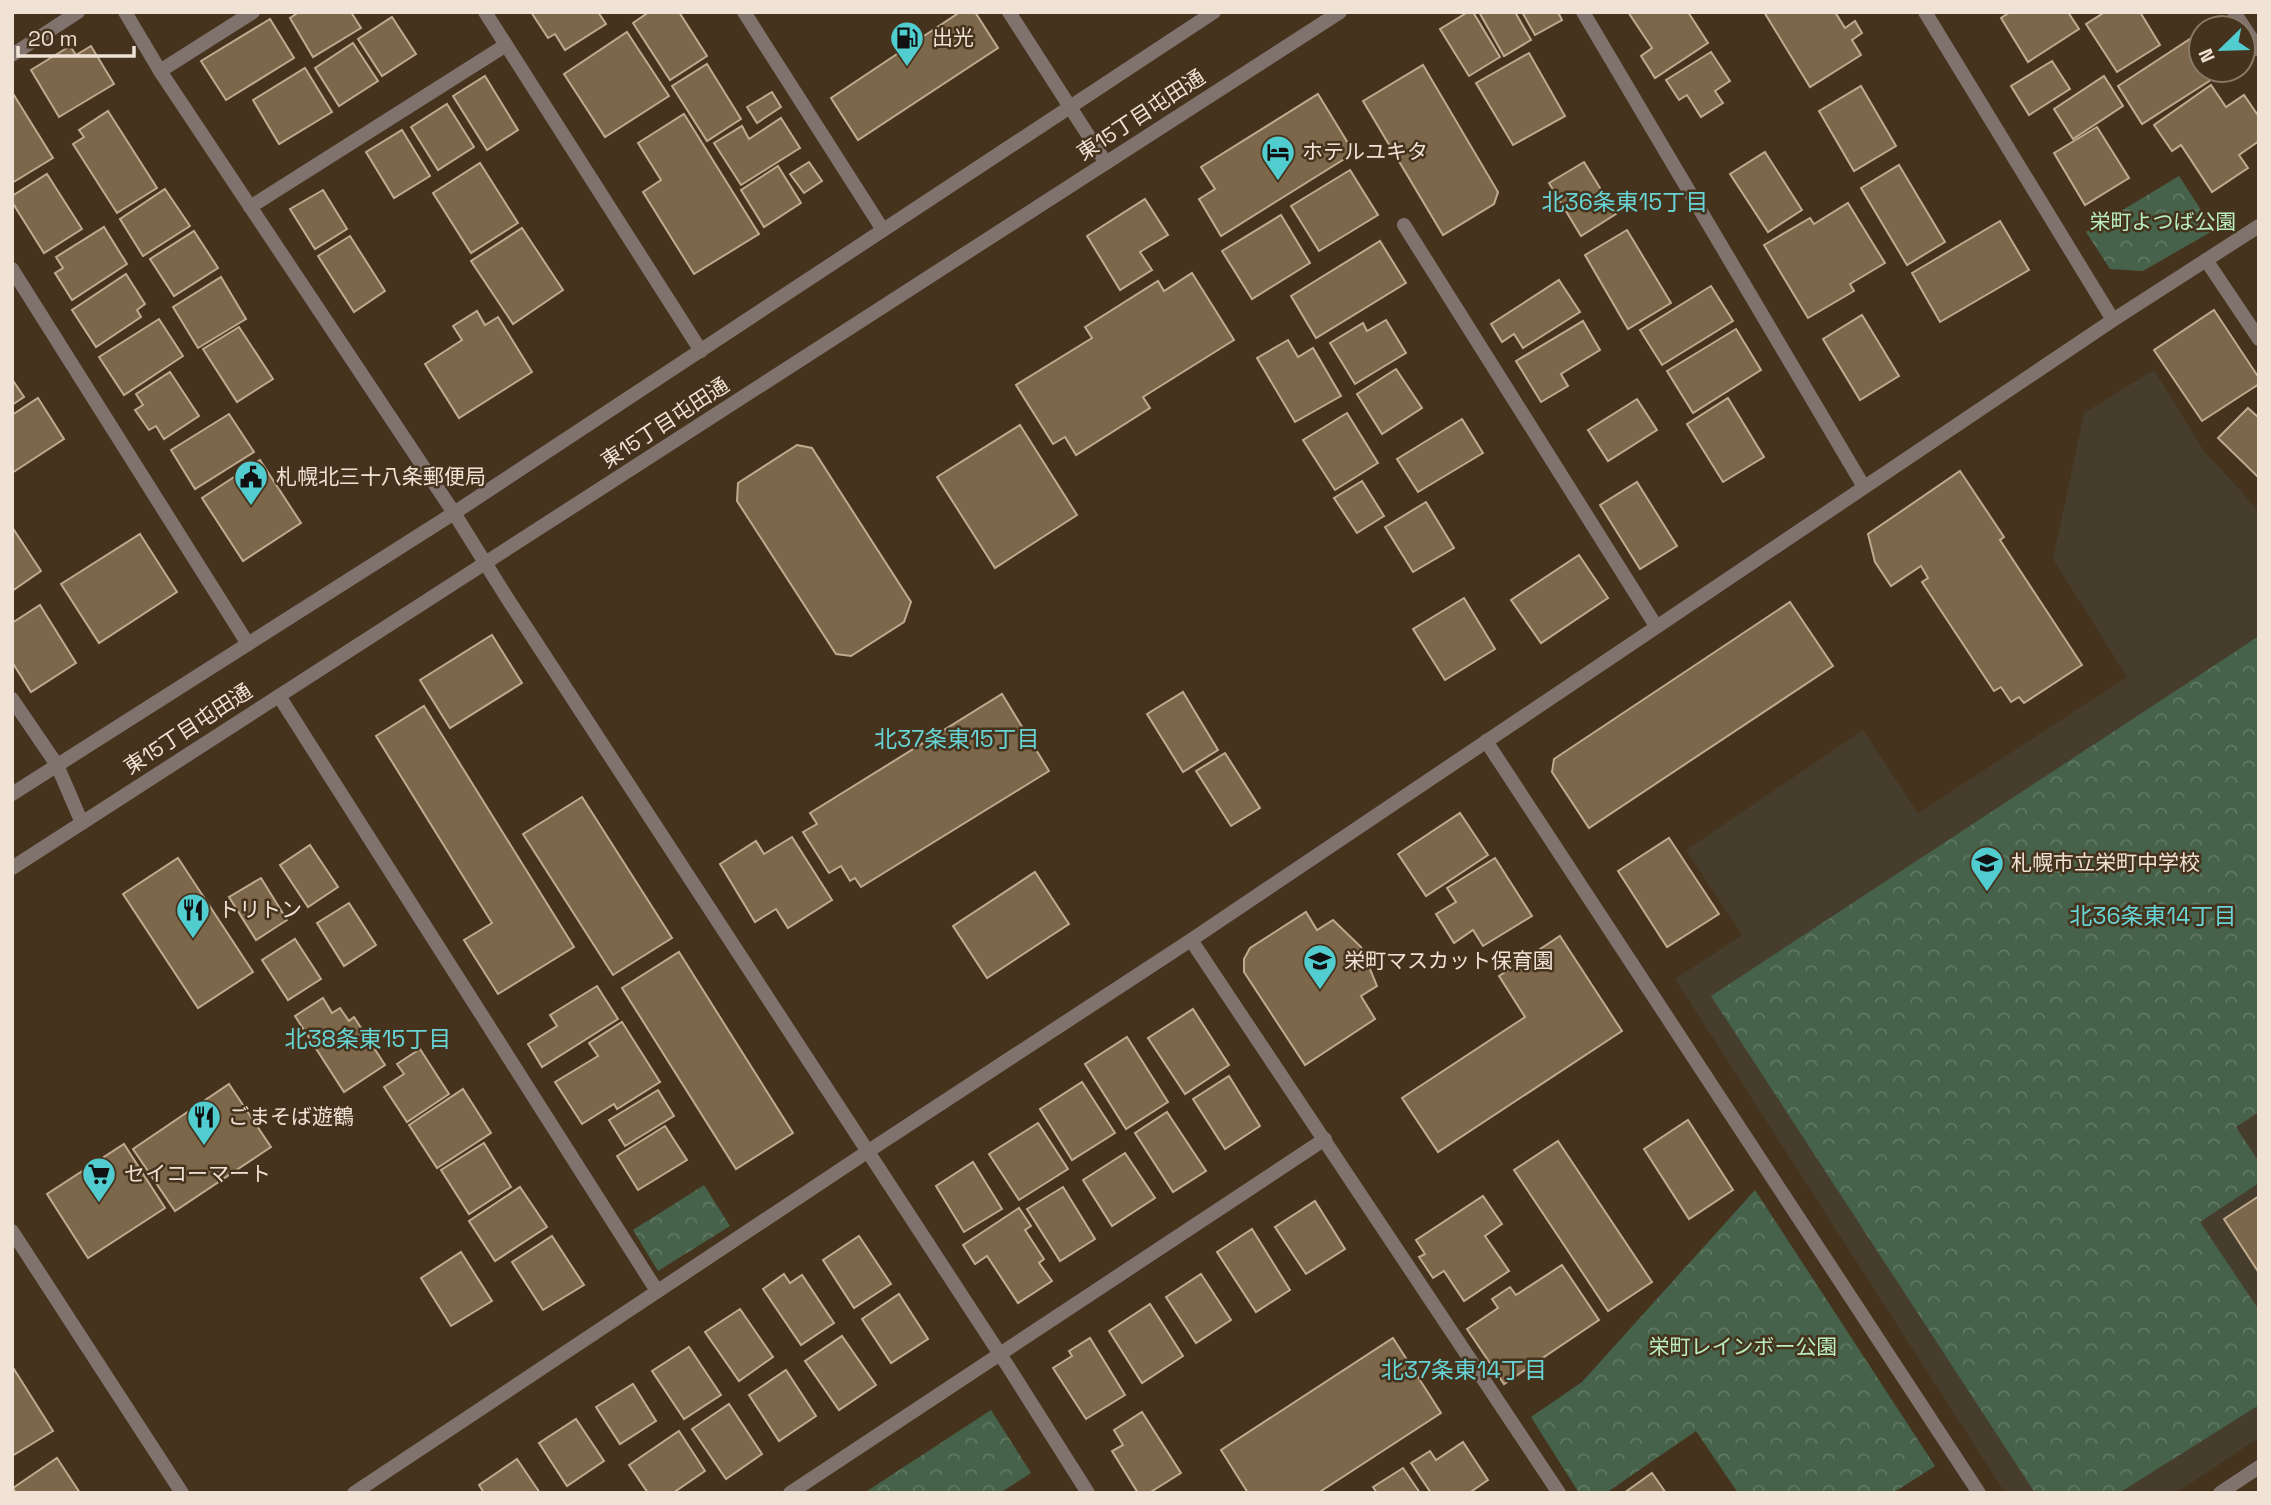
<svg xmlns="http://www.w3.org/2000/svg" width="2271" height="1505" font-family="'Space Grotesk','Noto Sans JP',sans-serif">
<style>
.education{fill:#463d2c}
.forest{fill:url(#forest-crowns)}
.building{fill:#7d674a;stroke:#bfaa90;stroke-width:2}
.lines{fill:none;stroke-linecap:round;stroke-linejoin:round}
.minor{stroke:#80726d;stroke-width:14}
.tertiary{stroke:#80726d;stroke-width:14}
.labels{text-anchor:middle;stroke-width:5;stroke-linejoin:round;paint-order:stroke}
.poi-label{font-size:21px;fill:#f0e3d6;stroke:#45331d;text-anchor:start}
.street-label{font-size:21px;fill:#f0e3d6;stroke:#45331d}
.park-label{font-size:21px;fill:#baedc1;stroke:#45331d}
.neighbourhood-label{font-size:23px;fill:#67d4d6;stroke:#45331d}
</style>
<defs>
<pattern id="forest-crowns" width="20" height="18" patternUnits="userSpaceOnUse" patternTransform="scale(1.75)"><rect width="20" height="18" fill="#46624a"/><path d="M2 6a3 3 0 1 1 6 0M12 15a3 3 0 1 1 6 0" fill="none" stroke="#617863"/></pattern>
</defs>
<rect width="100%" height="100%" fill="#45331d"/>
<path class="education" d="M2154,370L2204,451L2259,511V1438L2176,1493H2005L1675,979L1742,935L1686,850L1863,730L1918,813L2127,677L2053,559L2084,413Z"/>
<g class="forest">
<path d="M2179,176L2214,230L2143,271L2110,269L2086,232Z"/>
<path d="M2259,636V1112L2236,1127L2259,1162V1183L2200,1222L2259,1310V1405L2119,1493H2035L1711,996Z"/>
<path d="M704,1185L730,1226L658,1271L633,1230Z"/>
<path d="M1755,1190L1935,1466L1893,1493H1738L1696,1431L1606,1493H1579L1531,1417L1582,1382Z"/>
<path d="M991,1410L1031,1473L1000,1493H864Z"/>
</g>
<g class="building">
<path d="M299,12H351L361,28L313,57L290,18Z"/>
<path d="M531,12H598L606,24L565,50L555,34L548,38Z"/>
<path d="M649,12H679L707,56L670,80L633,23Z"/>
<path d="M960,12H975L998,48L858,140L831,98Z"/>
<path d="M1468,12H1473L1500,57L1469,76L1440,29Z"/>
<path d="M1479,12H1515L1531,40L1504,56Z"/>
<path d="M1522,12H1558L1562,20L1535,35Z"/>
<path d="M1628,12H1688L1708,43L1655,78L1641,56L1652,48Z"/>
<path d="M1764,12H1835L1845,28L1855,21L1862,33L1852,40L1861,55L1810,87Z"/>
<path d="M2010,12H2068L2079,29L2028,62L2001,18Z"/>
<path d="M2105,12H2140L2160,45L2117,72L2086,24Z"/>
<path d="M392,17L416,54L382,76L358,39Z"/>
<path d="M270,19L294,58L226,100L201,61Z"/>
<path d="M627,32L669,96L605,137L564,74Z"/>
<path d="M2190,39L2201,57V70H2209L2214,78L2142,124L2118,86Z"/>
<path d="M353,43L378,81L339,106L315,68Z"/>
<path d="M70,46L76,55L91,46L114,84L59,117L31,70Z"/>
<path d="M1711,52L1730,81L1715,91L1723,103L1701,117L1687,95L1679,100L1666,80Z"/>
<path d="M1529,53L1565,116L1513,145L1476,83Z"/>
<path d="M2052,61L2070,89L2029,115L2011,86Z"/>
<path d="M707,64L741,119L707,141L672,86Z"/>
<path d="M1423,65L1498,192L1494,204L1443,235L1363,101Z"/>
<path d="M305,68L332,112L279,144L253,100Z"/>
<path d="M485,76L518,130L487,150L453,96Z"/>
<path d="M2104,76L2123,106L2073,139L2054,109Z"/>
<path d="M2211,85L2226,107L2244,95L2259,117V141L2239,155L2248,168L2212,192L2181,145L2172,151L2154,125Z"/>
<path d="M1861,86L1896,146L1854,171L1819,111Z"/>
<path d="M12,92L53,158L12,183Z"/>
<path d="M772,92L781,107L757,123L747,107Z"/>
<path d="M1318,94L1354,153L1221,236L1199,199L1215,189L1201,167Z"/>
<path d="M447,104L474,147L438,170L411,127Z"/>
<path d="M108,111L157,188L117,213L73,144L84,137L79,130Z"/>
<path d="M684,114L759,234L694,274L643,192L661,180L638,143Z"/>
<path d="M781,118L800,148L741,185L714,143L742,126L749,139Z"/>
<path d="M2097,127L2129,178L2085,205L2054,153Z"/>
<path d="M402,130L430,176L394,198L366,152Z"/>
<path d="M1765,152L1802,210L1768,232L1730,174Z"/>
<path d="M809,162L822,181L804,193L790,174Z"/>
<path d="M1584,162L1616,214L1581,236L1549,183Z"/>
<path d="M480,163L518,223L471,253L433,193Z"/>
<path d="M1899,165L1945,242L1907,265L1861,188Z"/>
<path d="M778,166L801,203L764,227L741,190Z"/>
<path d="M1350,170L1378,215L1319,251L1291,206Z"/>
<path d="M47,174L82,229L44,253L12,202V196Z"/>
<path d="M165,189L190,226L143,256L120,219Z"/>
<path d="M323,190L347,229L315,249L290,209Z"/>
<path d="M1145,199L1168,235L1140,252L1152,270L1120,290L1087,236Z"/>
<path d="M1848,203L1885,263L1850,284L1854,291L1808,318L1764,245L1810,218L1814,224Z"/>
<path d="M1281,215L1310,263L1252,299L1222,251Z"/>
<path d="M2000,221L2029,270L1940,322L1912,273Z"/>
<path d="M104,227L127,264L72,300L55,273L63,268L56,257Z"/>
<path d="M522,228L563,290L513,324L471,261Z"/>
<path d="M1627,230L1671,303L1628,329L1585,255Z"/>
<path d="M194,231L218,268L174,296L150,259Z"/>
<path d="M350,236L385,291L354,312L318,256Z"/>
<path d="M1380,241L1406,283L1316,338L1291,296Z"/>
<path d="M1192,273L1234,340L1143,397L1150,408L1076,455L1065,437L1053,444L1016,385L1092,338L1085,327L1158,281L1164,291Z"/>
<path d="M126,274L145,304L137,310L141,317L96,347L72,310Z"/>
<path d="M221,277L246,319L198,348L173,307Z"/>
<path d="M1559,280L1580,312L1523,348L1514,334L1502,342L1491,324Z"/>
<path d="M1711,286L1733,321L1662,365L1640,330Z"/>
<path d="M2214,310L2259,378V384L2202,421L2154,350Z"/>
<path d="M477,311L485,325L498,317L532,372L459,418L425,364L462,340L453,326Z"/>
<path d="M1862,315L1899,376L1860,400L1823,339Z"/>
<path d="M159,319L183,356L124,395L99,357Z"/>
<path d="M1386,320L1406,353L1355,384L1330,343L1363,323L1367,331Z"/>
<path d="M1583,321L1600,350L1561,374L1568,386L1541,402L1516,361Z"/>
<path d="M239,327L273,379L237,402L203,349Z"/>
<path d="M1736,329L1761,370L1693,413L1667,371Z"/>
<path d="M1288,340L1298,357L1313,348L1341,396L1295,422L1257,358Z"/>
<path d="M1396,369L1422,408L1382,434L1357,394Z"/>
<path d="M170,372L199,416L164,439L156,426L149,430L135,410L143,405L136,394Z"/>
<path d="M12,379L24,397L12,405Z"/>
<path d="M38,398L64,439L12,473V415Z"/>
<path d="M1728,398L1764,457L1723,482L1687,424Z"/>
<path d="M1637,399L1657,430L1608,461L1588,430Z"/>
<path d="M2248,408L2259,418V478L2218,438Z"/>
<path d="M1347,413L1378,463L1335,490L1303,440Z"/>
<path d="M229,414L254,452L195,489L171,450Z"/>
<path d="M1462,419L1483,453L1418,492L1397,459Z"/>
<path d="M1020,425L1077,515L995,568L937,477Z"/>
<path d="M797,445L812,448L911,602L904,622L851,656L836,654L737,501L738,483Z"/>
<path d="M260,460L301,523L243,561L202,498Z"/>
<path d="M1960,471L2004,537L2000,540L2082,665L2024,703L2019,697L2011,702L2001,687L1994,691L1922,582L1928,578L1921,566L1891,586L1875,562L1868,534Z"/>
<path d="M1362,481L1384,516L1357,533L1334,498Z"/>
<path d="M1637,482L1677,546L1640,569L1600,505Z"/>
<path d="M1426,502L1454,548L1413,572L1385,527Z"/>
<path d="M12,527L41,571L12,591Z"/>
<path d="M140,534L177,592L99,643L61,584Z"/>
<path d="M1579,555L1608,598L1541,643L1511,600Z"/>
<path d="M1464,598L1495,649L1445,680L1413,629Z"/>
<path d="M1790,602L1833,666L1589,828L1552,772L1554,759Z"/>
<path d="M40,605L76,663L31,692L12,662V623Z"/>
<path d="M492,635L522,683L450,728L420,680Z"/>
<path d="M1183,692L1218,750L1183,772L1147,714Z"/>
<path d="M1002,694L1049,771L861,887L855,878L850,881L841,866L829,873L803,832L817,824L810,813Z"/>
<path d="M424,706L574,947L498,994L464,940L492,923L376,736Z"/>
<path d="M1225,753L1260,808L1231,826L1196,771Z"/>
<path d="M582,797L672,938L613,975L523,834Z"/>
<path d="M1460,813L1488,855L1426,896L1398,854Z"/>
<path d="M792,837L832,900L788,928L776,909L755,922L720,864L756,841L764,854Z"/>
<path d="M1669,838L1719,914L1667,947L1618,871Z"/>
<path d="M310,845L338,887L308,907L280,865Z"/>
<path d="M178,858L253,972L198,1008L123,894Z"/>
<path d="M1495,858L1532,916L1483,946L1473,930L1454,943L1436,914L1456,902L1447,888Z"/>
<path d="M1035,872L1069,924L987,978L953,926Z"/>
<path d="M261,878L287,920L256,940L229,897Z"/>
<path d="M349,903L376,945L344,966L317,923Z"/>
<path d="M1306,912L1317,930L1333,920L1361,947L1377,986L1361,996L1375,1019L1305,1065L1244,972V959L1250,948Z"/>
<path d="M1560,936L1622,1031L1438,1152L1402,1098L1525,1017L1499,976Z"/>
<path d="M295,939L321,979L288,1000L262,960Z"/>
<path d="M679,952L793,1133L736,1169L622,988Z"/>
<path d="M597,986L618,1019L542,1067L528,1044L557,1026L550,1015Z"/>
<path d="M323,998L332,1013L340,1008L349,1021L354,1017L385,1065L344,1092L295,1016Z"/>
<path d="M1193,1009L1229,1065L1185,1094L1148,1038Z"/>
<path d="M622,1022L660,1082L617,1109L614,1104L582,1124L555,1082L598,1056L589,1043Z"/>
<path d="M1127,1037L1168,1102L1126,1129L1085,1064Z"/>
<path d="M420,1049L449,1094L407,1122L384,1087L404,1074L397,1064Z"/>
<path d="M1229,1076L1260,1126L1225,1149L1193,1099Z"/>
<path d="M1082,1082L1115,1133L1072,1160L1040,1109Z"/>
<path d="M229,1084L271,1147L175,1211L133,1149Z"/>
<path d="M463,1089L491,1133L437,1168L409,1125Z"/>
<path d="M658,1090L674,1116L625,1146L609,1120Z"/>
<path d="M1167,1112L1206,1171L1173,1192L1135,1133Z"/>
<path d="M1688,1120L1733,1190L1689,1219L1644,1149Z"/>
<path d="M1038,1123L1068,1169L1019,1200L989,1154Z"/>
<path d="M665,1126L687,1160L638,1190L617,1156Z"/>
<path d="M1558,1141L1652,1282L1608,1311L1514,1170Z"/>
<path d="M484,1143L511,1187L469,1214L441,1170Z"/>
<path d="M124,1144L165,1208L88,1258L47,1194Z"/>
<path d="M1125,1153L1155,1198L1112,1226L1083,1180Z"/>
<path d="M973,1162L1002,1209L964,1232L936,1186Z"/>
<path d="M520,1187L547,1227L495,1261L469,1221Z"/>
<path d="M1063,1187L1095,1239L1060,1261L1027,1209Z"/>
<path d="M1483,1196L1502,1224L1485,1236L1509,1271L1464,1301L1444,1271L1433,1278L1419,1257L1425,1254L1416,1240Z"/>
<path d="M2259,1196V1273L2224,1219Z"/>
<path d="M1315,1201L1345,1249L1306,1274L1275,1227Z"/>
<path d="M1019,1208L1031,1226L1025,1230L1044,1259L1039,1263L1052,1281L1018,1303L987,1256L975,1264L963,1245Z"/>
<path d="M1252,1229L1290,1290L1256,1312L1217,1252Z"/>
<path d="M552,1236L584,1285L543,1310L512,1262Z"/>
<path d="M859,1236L891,1284L854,1308L823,1260Z"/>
<path d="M461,1252L492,1301L451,1326L421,1278Z"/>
<path d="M1562,1265L1599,1320L1504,1384L1467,1329L1498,1308L1492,1299L1510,1287L1516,1295Z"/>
<path d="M784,1274L790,1283L802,1275L834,1323L801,1345L763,1289Z"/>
<path d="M1201,1274L1231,1320L1196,1343L1166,1297Z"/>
<path d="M899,1294L928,1339L891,1363L862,1319Z"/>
<path d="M1150,1304L1183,1356L1142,1383L1109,1331Z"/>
<path d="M740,1309L773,1357L739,1381L705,1332Z"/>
<path d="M842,1336L876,1385L839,1410L805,1361Z"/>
<path d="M1090,1338L1125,1395L1086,1419L1053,1368L1072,1356L1069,1351Z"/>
<path d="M1393,1338L1441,1413L1318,1493H1248L1221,1450Z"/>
<path d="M689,1347L721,1395L684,1419L652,1371Z"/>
<path d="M12,1366L53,1431L12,1456Z"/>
<path d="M786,1370L816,1416L779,1441L749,1395Z"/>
<path d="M633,1384L656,1421L620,1444L596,1407Z"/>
<path d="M729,1404L762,1454L726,1479L692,1429Z"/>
<path d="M1142,1412L1181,1473L1149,1493H1138L1112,1451L1123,1445L1114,1430Z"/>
<path d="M576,1419L604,1461L567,1486L539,1443Z"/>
<path d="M679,1431L705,1471L673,1493H648L629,1465Z"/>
<path d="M1463,1442L1488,1480L1469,1493H1431L1411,1463L1430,1451L1436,1460Z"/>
<path d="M57,1458L80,1493H16L13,1488Z"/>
<path d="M517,1459L540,1493H484L479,1485Z"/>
<path d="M1403,1468L1420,1493H1377L1373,1487Z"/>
<path d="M1652,1473L1666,1493H1624Z"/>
</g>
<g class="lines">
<g class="minor">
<path d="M125,12L160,71L454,513L509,601L1009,1368L1088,1493"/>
<path d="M485,12L701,351"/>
<path d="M744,12L883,230"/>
<path d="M1009,12L1106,163"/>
<path d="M1583,12L1864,487"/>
<path d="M1925,12L2113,320"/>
<path d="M2234,12L2259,50"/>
<path d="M12,55L78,12"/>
<path d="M160,71L253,12"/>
<path d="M250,207L506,45"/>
<path d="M1404,225L1656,626"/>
<path d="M2206,260L2259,339"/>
<path d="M12,269L248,644"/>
<path d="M279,696L657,1291"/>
<path d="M12,699L57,765L82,823"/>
<path d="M1486,741L1979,1493"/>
<path d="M1191,940L1559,1493"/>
<path d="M12,1231L182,1493"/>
<path d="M354,1493L867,1152L1191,940L2113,320L2259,226"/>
<path d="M790,1493L1325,1139"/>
<path d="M2220,1493L2259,1467"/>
</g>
<g class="tertiary">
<path d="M12,794L454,513L1214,12"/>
<path d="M12,868L1340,12"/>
</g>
</g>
<defs>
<g id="fuel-pin" transform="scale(1.75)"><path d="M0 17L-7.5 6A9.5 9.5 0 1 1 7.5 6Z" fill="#52cdcf" stroke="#45331d"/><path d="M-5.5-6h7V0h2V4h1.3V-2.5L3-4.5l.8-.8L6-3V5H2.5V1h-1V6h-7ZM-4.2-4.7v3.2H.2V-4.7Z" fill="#111"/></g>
<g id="hotel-pin" transform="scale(1.75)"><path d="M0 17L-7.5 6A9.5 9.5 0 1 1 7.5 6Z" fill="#52cdcf" stroke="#45331d"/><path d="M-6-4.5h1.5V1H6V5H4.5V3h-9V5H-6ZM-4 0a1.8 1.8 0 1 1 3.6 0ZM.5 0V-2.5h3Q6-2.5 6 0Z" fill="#111"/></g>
<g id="civic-pin" transform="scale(1.75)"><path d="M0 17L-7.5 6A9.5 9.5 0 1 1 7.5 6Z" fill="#52cdcf" stroke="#45331d"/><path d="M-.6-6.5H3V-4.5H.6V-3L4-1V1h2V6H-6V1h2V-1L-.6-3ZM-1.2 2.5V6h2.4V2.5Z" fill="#111"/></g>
<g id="school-pin" transform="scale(1.75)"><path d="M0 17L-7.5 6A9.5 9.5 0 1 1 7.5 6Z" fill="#52cdcf" stroke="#45331d"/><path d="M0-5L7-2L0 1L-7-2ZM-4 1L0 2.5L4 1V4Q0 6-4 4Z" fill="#111"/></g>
<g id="restaurant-pin" transform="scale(1.75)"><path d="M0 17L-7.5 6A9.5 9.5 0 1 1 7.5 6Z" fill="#52cdcf" stroke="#45331d"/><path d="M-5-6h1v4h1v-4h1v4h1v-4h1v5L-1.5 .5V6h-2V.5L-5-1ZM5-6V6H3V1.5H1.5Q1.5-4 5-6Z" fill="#111"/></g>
<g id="supermarket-pin" transform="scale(1.75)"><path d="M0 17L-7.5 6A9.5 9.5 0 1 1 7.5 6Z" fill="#52cdcf" stroke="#45331d"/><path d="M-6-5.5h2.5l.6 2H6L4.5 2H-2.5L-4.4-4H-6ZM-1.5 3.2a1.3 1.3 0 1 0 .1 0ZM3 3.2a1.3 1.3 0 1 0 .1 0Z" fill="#111"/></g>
</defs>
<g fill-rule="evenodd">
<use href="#fuel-pin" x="907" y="38"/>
<use href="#hotel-pin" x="1278" y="152"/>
<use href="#civic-pin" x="251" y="477"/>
<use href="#school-pin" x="1987" y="863"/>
<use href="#restaurant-pin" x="193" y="910"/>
<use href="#school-pin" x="1320" y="961"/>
<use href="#restaurant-pin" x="204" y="1117"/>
<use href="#supermarket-pin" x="99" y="1174"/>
</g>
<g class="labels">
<g class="poi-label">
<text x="932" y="45">出光</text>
<text x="1302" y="159">ホテルユキタ</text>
<text x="276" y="484">札幌北三十八条郵便局</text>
<text x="2011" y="870">札幌市立栄町中学校</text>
<text x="218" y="917">トリトン</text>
<text x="1344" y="968">栄町マスカット保育園</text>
<text x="228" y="1124">ごまそば遊鶴</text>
<text x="124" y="1181">セイコーマート</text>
</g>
<g class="street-label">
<text transform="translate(1141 115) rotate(-33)" y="7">東15丁目屯田通</text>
<text transform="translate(665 423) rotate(-33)" y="7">東15丁目屯田通</text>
<text transform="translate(188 729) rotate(-33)" y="7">東15丁目屯田通</text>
</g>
<g class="park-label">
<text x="2163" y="229">栄町よつば公園</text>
<text x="1743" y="1354">栄町レインボー公園</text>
</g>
<g class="neighbourhood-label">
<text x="1625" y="210">北36条東15丁目</text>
<text x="957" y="747">北37条東15丁目</text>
<text x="2153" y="924">北36条東14丁目</text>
<text x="368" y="1047">北38条東15丁目</text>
<text x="1464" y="1378">北37条東14丁目</text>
</g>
</g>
<rect width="2271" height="1505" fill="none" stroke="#f0e3d6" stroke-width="28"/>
<g transform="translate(2222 49) rotate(247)"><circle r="33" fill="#45331d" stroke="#897967" stroke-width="2"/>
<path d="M0-5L12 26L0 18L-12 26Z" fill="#52cdcf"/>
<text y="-10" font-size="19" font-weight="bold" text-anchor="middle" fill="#f0e3d6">N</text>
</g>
<path d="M18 46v10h116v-10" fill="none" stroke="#f0e3d6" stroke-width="3.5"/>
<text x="28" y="46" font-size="21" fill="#f0e3d6" stroke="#45331d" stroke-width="5" paint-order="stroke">20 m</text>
</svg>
